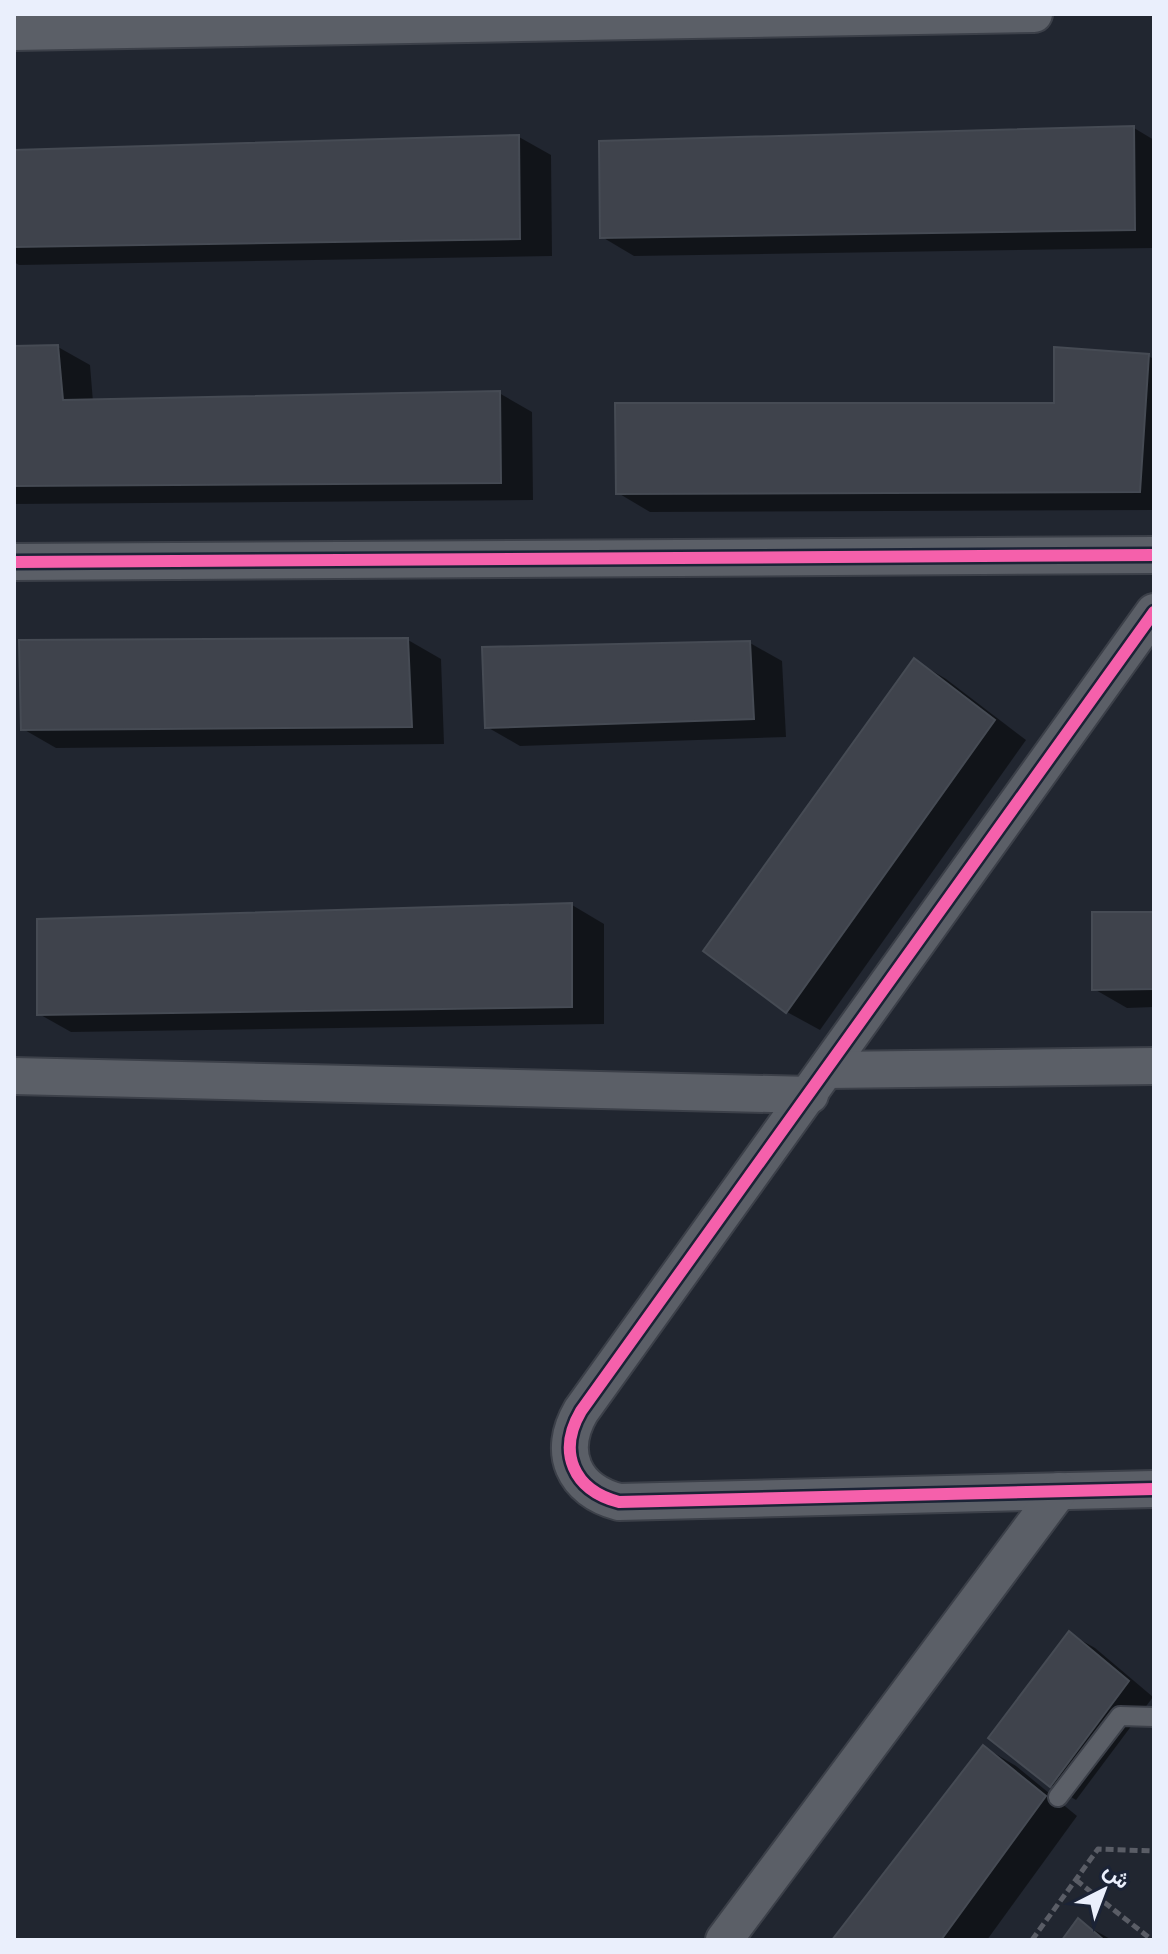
<svg xmlns="http://www.w3.org/2000/svg" width="1168" height="1954" font-family="Lato,Vazirmatn,sans-serif">
<style>
.shadow{fill:#0007}
.building{fill:#3f434c;stroke:#464b54;stroke-width:2}
.lines{fill:none;stroke-linecap:round;stroke-linejoin:round}
.lane-casing{stroke:#3c4049;stroke-width:22}
.street-casing{stroke:#3c4049;stroke-width:40}
.path{stroke:#5a5d66;stroke-width:5;stroke-dasharray:8 4;stroke-linecap:butt}
.lane{stroke:#5b5f67;stroke-width:18}
.street{stroke:#5b5f67;stroke-width:36}
.cycleway-casing{stroke:#1b2336;stroke-width:17}
.cycleway{stroke:#f560ab;stroke-width:12}
</style>
<rect width="100%" height="100%" fill="#212630"/>
<g class="shadow">
<path d="M1134,128L1154,140V248L634,256L602,237Z"/>
<path d="M519,137L551,155L552,256L19,265L14,262V152Z"/>
<path d="M58,347L90,365L93,402L499,393L532,412L533,500L14,504V348Z"/>
<path d="M1148,356L1154,359V510L650,512L618,493L1056,405Z"/>
<path d="M408,640L441,659L444,744L56,748L23,729Z"/>
<path d="M750,643L782,661L786,737L520,746L487,727Z"/>
<path d="M914,660L946,679L1026,740L820,1030L787,1012L706,951Z"/>
<path d="M572,905L604,924V1024L71,1032L39,1014Z"/>
<path d="M1154,914V1007L1127,1008L1094,989Z"/>
<path d="M1070,1634L1095,1648L1153,1697L1076,1800L1051,1785L991,1737Z"/>
<path d="M984,1747L1016,1766L1077,1816L987,1940H834Z"/>
<path d="M1078,1921L1112,1940H1065Z"/>
</g>
<g class="building">
<path d="M1134,126L1135,230L600,238L599,141Z"/>
<path d="M519,135L520,239L14,247V150Z"/>
<path d="M58,345L63,400L500,391L501,483L14,486V346Z"/>
<path d="M1054,347L1149,354L1140,492L616,494L615,403H1054Z"/>
<path d="M408,638L412,727L21,730L19,640Z"/>
<path d="M750,641L754,719L485,728L482,647Z"/>
<path d="M914,658L995,720L786,1013L703,951Z"/>
<path d="M572,903V1007L37,1015V919Z"/>
<path d="M1092,912H1154V989L1092,990Z"/>
<path d="M1069,1631L1129,1681L1050,1787L988,1738Z"/>
<path d="M983,1745L1046,1796L941,1940H832Z"/>
<path d="M1078,1918L1104,1940H1062Z"/>
</g>
<g class="lines">
<g class="lane-casing">
<path id="lane" d="M1058,1797L1120,1716L1154,1717"/>
</g>
<g class="street-casing">
<g id="street">
<path d="M14,32L1034,14"/>
<path d="M14,562L1154,555"/>
<path d="M1154,612L581,1411C557,1452 573,1490 619,1502L1154,1489"/>
<path d="M827,1070L1154,1066"/>
<path d="M14,1076L810,1095"/>
<path d="M724,1940L1059,1491"/>
</g>
</g>
<g class="path">
<path d="M1076,1880L1152,1940"/>
<path d="M1032,1940L1098,1849L1154,1851"/>
</g>
<use href="#lane" class="lane"/>
<use href="#street" class="street"/>
<g class="cycleway-casing">
<g id="cycleway">
<path d="M14,562L1154,555"/>
<path d="M1154,612L581,1411C557,1452 573,1490 619,1502L1154,1489"/>
</g>
</g>
<use href="#cycleway" class="cycleway"/>
</g>
<rect width="1168" height="1954" fill="none" stroke="#eaeffc" stroke-width="32"/>
<g transform="translate(1104 1890) rotate(42)" stroke="#1b2336" stroke-width="6" paint-order="stroke">
<path d="M0-6L14 30L0 20L-14 30Z" fill="#eaeffc"/>
<text y="-12" font-size="22" font-weight="bold" text-anchor="middle" fill="#eaeffc">ش</text>
</g>
</svg>
